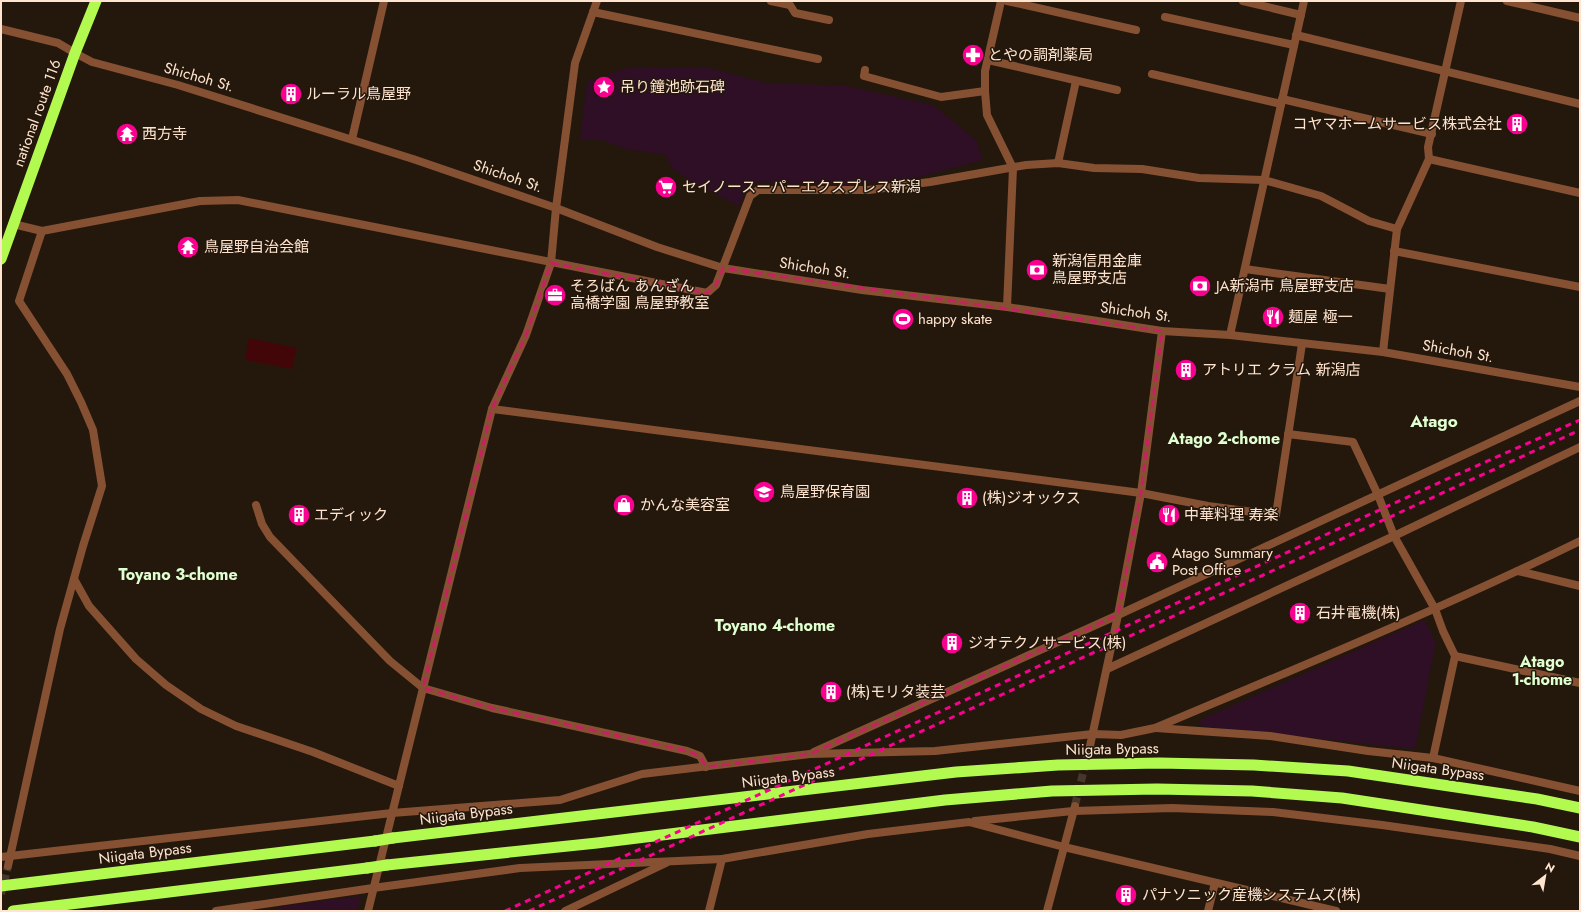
<svg xmlns="http://www.w3.org/2000/svg" width="1581" height="912" font-family="Jost,'Noto Sans JP',sans-serif">
<style>
.green{fill:#2e0f25}
.water{fill:#430608}
.lines{fill:none;stroke-linecap:round;stroke-linejoin:round}
.minor-tunnel{stroke:#453729;stroke-width:8;stroke-dasharray:8 4;stroke-linecap:butt}
.minor{stroke:#865133;stroke-width:8}
.tertiary{stroke:#865133;stroke-width:8}
.trunk{stroke:#b3fa50;stroke-width:11}
.rail{stroke:#fa0091;stroke-width:3;stroke-dasharray:6 5;stroke-linecap:butt}
.trunk-bridge{stroke:#b3fa50;stroke-width:11}
.marked{fill:none;stroke:#c52261;stroke-width:3;stroke-dasharray:8 5;stroke-linejoin:round}
.labels{text-anchor:middle;stroke-width:3;stroke-linejoin:round;paint-order:stroke}
.poi-label{font-size:15px;fill:#ffe4cf;stroke:#24180c;text-anchor:start}
.street-label{font-size:15px;fill:#ffe4cf;stroke:#24180c}
.neighbourhood-label{font-size:16px;font-weight:bold;fill:#dfffd1;stroke:#24180c}
.quarter-label{font-size:17px;font-weight:bold;fill:#dfffd1;stroke:#24180c}
</style>
<rect width="100%" height="100%" fill="#24180c"/>
<g class="green">
<path d="M630,67H705L767,83L847,86L933,105L976,140L983,160L911,179L846,185L758,182L746,191L739,206L694,183L672,169L666,155L626,149L602,140H580L587,81Z"/>
<path d="M1424,620L1436,642L1415,749L1201,726L1200,720Z"/>
<path d="M361,896L357,911H279L278,907Z"/>
</g>
<path class="water" d="M249,338L297,348L292,369L245,360Z"/>
<g class="lines">
<g class="minor-tunnel">
<path d="M1075,805L1090,746"/>
<path d="M1,894L8,866"/>
</g>
<g class="minor">
<path d="M771,1L790,5L795,13L829,20"/>
<path d="M1001,1L985,71V91L987,115L1013,168L1007,307"/>
<path d="M1007,1L1136,30"/>
<path d="M1243,1L1301,15"/>
<path d="M1507,1L1580,18"/>
<path d="M593,12L818,59"/>
<path d="M1165,17L1294,45"/>
<path d="M1,29L58,43L75,53"/>
<path d="M1296,35L1580,104"/>
<path d="M988,60L1117,90"/>
<path d="M865,70L864,76L941,97L985,91"/>
<path d="M1152,74L1281,104"/>
<path d="M1282,99L1432,134"/>
<path d="M352,139L384,1"/>
<path d="M1429,159L1580,193"/>
<path d="M1058,163L1076,81"/>
<path d="M556,208L575,63L597,1"/>
<path d="M13,224L42,231L200,201L238,200L707,293L716,285L750,196L758,190H869L930,182L1026,165L1058,163L1094,168L1142,169L1199,178L1264,180L1321,196L1369,221L1397,229"/>
<path d="M1394,251L1580,287"/>
<path d="M1245,269L1390,289"/>
<path d="M1230,335L1304,1"/>
<path d="M1383,352L1397,229L1429,159L1428,147L1461,1"/>
<path d="M492,409L1141,493L1208,506L1276,515L1302,344"/>
<path d="M1288,434L1353,442L1378,495L1394,536L1435,609L1443,631L1455,656L1433,758"/>
<path d="M256,505L262,524L270,537L390,661L423,688L492,708L687,751L700,756L706,767"/>
<path d="M1518,571L1580,586"/>
<path d="M74,579L89,606L136,659L166,685L201,709L236,726L313,752L399,786"/>
<path d="M1455,656L1580,683"/>
<path d="M1107,669L1394,536L1580,447"/>
<path d="M1156,728L1270,736L1368,751L1433,758L1580,791"/>
<path d="M1090,746L1118,615L1141,493L1162,331"/>
<path d="M814,752L1118,615L1580,401"/>
<path d="M975,821L1073,811L1172,808L1273,812L1382,825L1550,849L1580,856"/>
<path d="M1,857L392,813L560,800L642,774L810,754L935,751L1093,734L1121,735L1155,728C1297,668 1441,609 1580,541"/>
<path d="M8,866L60,629L83,546L102,486L93,430L81,402L67,374L19,301L42,231"/>
<path d="M216,911L373,888L520,868L722,859L868,834L969,822L1064,847L1336,911"/>
<path d="M565,911L666,863"/>
<path d="M709,911L722,859"/>
<path d="M1047,911L1075,806"/>
<path d="M1208,911L1215,883"/>
</g>
<g class="tertiary">
<path d="M75,53L92,62L178,85L413,159L556,208L657,247L723,268L862,290L1007,307L1162,331L1230,335L1383,352L1580,387"/>
<path d="M368,911L492,409L526,335L551,263L556,208"/>
</g>
<g class="trunk">
<path d="M1,259L75,53L96,1"/>
<path d="M393,838L956,772L1058,765L1159,763L1254,765L1348,771L1537,799L1580,808"/>
<path d="M387,865L597,843L945,800L1052,791L1157,789L1252,791L1342,798L1533,827L1580,837"/>
<path d="M1,886L375,841"/>
<path d="M13,911L367,868"/>
</g>
<g class="rail">
<path d="M505,911L1447,479L1580,420"/>
<path d="M529,911L1580,430"/>
</g>
<g class="trunk-bridge">
<path d="M375,841L393,838"/>
<path d="M367,868L387,865"/>
</g>
</g>
<path class="marked" d="M551,263L707,293L716,285L723,268L1162,331L1141,493L1118,615L810,754L706,767L700,756L687,751L492,708L423,688L492,409L526,335Z"/>
<defs>
<g id="pharmacy-disc" transform="scale(1.15)"><circle r="9.5" fill="#fa0091" stroke="#24180c"/><path d="M-2-6h4v4h4v4h-4v4h-4v-4h-4v-4h4Z" fill="#fff"/></g>
<g id="sight-disc" transform="scale(1.15)"><circle r="9.5" fill="#fa0091" stroke="#24180c"/><path d="M0-6L1.8-2.2L6-1.7L2.9 1.2L3.7 5.4L0 3.3L-3.7 5.4L-2.9 1.2L-6-1.7L-1.8-2.2Z" fill="#fff"/></g>
<g id="building-disc" transform="scale(1.15)"><circle r="9.5" fill="#fa0091" stroke="#24180c"/><path d="M-4-6H4V6H1V3H-1V6H-4ZM-2.5-4.3h1.7v1.8h-1.7ZM.8-4.3h1.7v1.8H.8ZM-2.5-1h1.7V.8h-1.7ZM.8-1h1.7V.8H.8Z" fill="#fff"/></g>
<g id="temple-disc" transform="scale(1.15)"><circle r="9.5" fill="#fa0091" stroke="#24180c"/><path d="M0-6L5-2H3V0L6.5 2.5H4V6H1.5V3h-3V6H-4V2.5H-6.5L-3 0V-2H-5Z" fill="#fff"/></g>
<g id="supermarket-disc" transform="scale(1.15)"><circle r="9.5" fill="#fa0091" stroke="#24180c"/><path d="M-6-5.5h2.5l.6 2H6L4.5 2H-2.5L-4.4-4H-6ZM-1.5 3.2a1.3 1.3 0 1 0 .1 0ZM3 3.2a1.3 1.3 0 1 0 .1 0Z" fill="#fff"/></g>
<g id="bank-disc" transform="scale(1.15)"><circle r="9.5" fill="#fa0091" stroke="#24180c"/><path d="M-6-4H6V4H-6ZM0-2.3a2.3 2.3 0 1 0 0 4.6a2.3 2.3 0 1 0 0-4.6Z" fill="#fff"/></g>
<g id="office-disc" transform="scale(1.15)"><circle r="9.5" fill="#fa0091" stroke="#24180c"/><path d="M-6-3h4V-5.5h4V-3h4V5H-6ZM-1-4.5V-3h2v-1.5ZM-6 0V1H6V0Z" fill="#fff"/></g>
<g id="restaurant-disc" transform="scale(1.15)"><circle r="9.5" fill="#fa0091" stroke="#24180c"/><path d="M-5-6h1v4h1v-4h1v4h1v-4h1v5L-1.5 .5V6h-2V.5L-5-1ZM5-6V6H3V1.5H1.5Q1.5-4 5-6Z" fill="#fff"/></g>
<g id="stadium-disc" transform="scale(1.15)"><circle r="9.5" fill="#fa0091" stroke="#24180c"/><path d="M0-5a6.5 5 0 1 0 0 10a6.5 5 0 1 0 0-10ZM-3.5-1.8h7v3.6h-7Z" fill="#fff"/></g>
<g id="school-disc" transform="scale(1.15)"><circle r="9.5" fill="#fa0091" stroke="#24180c"/><path d="M0-5L7-2L0 1L-7-2ZM-4 1L0 2.5L4 1V4Q0 6-4 4Z" fill="#fff"/></g>
<g id="shop-disc" transform="scale(1.15)"><circle r="9.5" fill="#fa0091" stroke="#24180c"/><path d="M-5-2.5h2.3a2.7 3.5 0 0 1 5.4 0H5L5.5 6h-11ZM-1.5-2.5h3a1.5 2.3 0 0 0-3 0Z" fill="#fff"/></g>
<g id="civic-disc" transform="scale(1.15)"><circle r="9.5" fill="#fa0091" stroke="#24180c"/><path d="M-.6-6.5H3V-4.5H.6V-3L4-1V1h2V6H-6V1h2V-1L-.6-3ZM-1.2 2.5V6h2.4V2.5Z" fill="#fff"/></g>
</defs>
<g fill-rule="evenodd">
<use href="#pharmacy-disc" x="973" y="55"/>
<use href="#sight-disc" x="604" y="87"/>
<use href="#building-disc" x="291" y="94"/>
<use href="#building-disc" x="1517" y="124"/>
<use href="#temple-disc" x="127" y="134"/>
<use href="#supermarket-disc" x="666" y="187"/>
<use href="#temple-disc" x="188" y="247"/>
<use href="#bank-disc" x="1037" y="270"/>
<use href="#bank-disc" x="1200" y="286"/>
<use href="#office-disc" x="555" y="295"/>
<use href="#restaurant-disc" x="1273" y="317"/>
<use href="#stadium-disc" x="903" y="319"/>
<use href="#building-disc" x="1186" y="370"/>
<use href="#school-disc" x="764" y="492"/>
<use href="#building-disc" x="967" y="498"/>
<use href="#shop-disc" x="624" y="505"/>
<use href="#building-disc" x="299" y="515"/>
<use href="#restaurant-disc" x="1169" y="515"/>
<use href="#civic-disc" x="1157" y="562"/>
<use href="#building-disc" x="1300" y="613"/>
<use href="#building-disc" x="952" y="643"/>
<use href="#building-disc" x="831" y="692"/>
<use href="#building-disc" x="1126" y="895"/>
</g>
<g class="labels">
<g class="poi-label">
<text x="988" y="60">とやの調剤薬局</text>
<text x="620" y="92">吊り鐘池跡石碑</text>
<text x="306" y="99">ルーラル鳥屋野</text>
<text x="1502" y="129" text-anchor="end">コヤマホームサービス株式会社</text>
<text x="142" y="139">西方寺</text>
<text x="682" y="192">セイノースーパーエクスプレス新潟</text>
<text x="204" y="252">鳥屋野自治会館</text>
<text x="1052" y="266">新潟信用金庫<tspan x="1052" dy="17">鳥屋野支店</tspan></text>
<text x="570" y="291">そろばん あんざん<tspan x="570" dy="17">高橋学園 鳥屋野教室</tspan></text>
<text x="1216" y="291">JA新潟市 鳥屋野支店</text>
<text x="1288" y="322">麺屋 極一</text>
<text x="918" y="324">happy skate</text>
<text x="1202" y="375">アトリエ クラム 新潟店</text>
<text x="780" y="497">鳥屋野保育園</text>
<text x="982" y="503">(株)ジオックス</text>
<text x="640" y="510">かんな美容室</text>
<text x="314" y="520">エディック</text>
<text x="1184" y="520">中華料理 寿楽</text>
<text x="1172" y="558">Atago Summary<tspan x="1172" dy="17">Post Office</tspan></text>
<text x="1316" y="618">石井電機(株)</text>
<text x="968" y="648">ジオテクノサービス(株)</text>
<text x="846" y="697">(株)モリタ装芸</text>
<text x="1142" y="900">パナソニック産機システムズ(株)</text>
</g>
<g class="street-label">
<text transform="translate(199 77) rotate(16)" y="5">Shichoh St.</text>
<text transform="translate(37 113) rotate(-70)" y="5">national route 116</text>
<text transform="translate(508 176) rotate(19)" y="5">Shichoh St.</text>
<text transform="translate(815 268) rotate(9)" y="5">Shichoh St.</text>
<text transform="translate(1136 312) rotate(8)" y="5">Shichoh St.</text>
<text transform="translate(1458 351) rotate(10)" y="5">Shichoh St.</text>
<text transform="translate(1112 749) rotate(-1)" y="5">Niigata Bypass</text>
<text transform="translate(1438 769) rotate(8)" y="5">Niigata Bypass</text>
<text transform="translate(788 777) rotate(-7)" y="5">Niigata Bypass</text>
<text transform="translate(466 814) rotate(-7)" y="5">Niigata Bypass</text>
<text transform="translate(145 853) rotate(-7)" y="5">Niigata Bypass</text>
</g>
<g class="neighbourhood-label">
<text x="1224" y="444">Atago 2-chome</text>
<text x="178" y="580">Toyano 3-chome</text>
<text x="775" y="631">Toyano 4-chome</text>
<text x="1542" y="667">Atago<tspan x="1542" dy="18">1-chome</tspan></text>
</g>
<g class="quarter-label">
<text x="1434" y="427">Atago</text>
</g>
</g>
<rect width="1581" height="912" fill="none" stroke="#ffe4cf" stroke-width="4"/>
<g transform="translate(1545 876) rotate(31)" stroke="#24180c" stroke-width="3" paint-order="stroke">
<path d="M0-3L7 15L0 10L-7 15Z" fill="#ffe4cf"/>
<text y="-6" font-size="11" font-weight="bold" text-anchor="middle" fill="#ffe4cf">N</text>
</g>
</svg>
